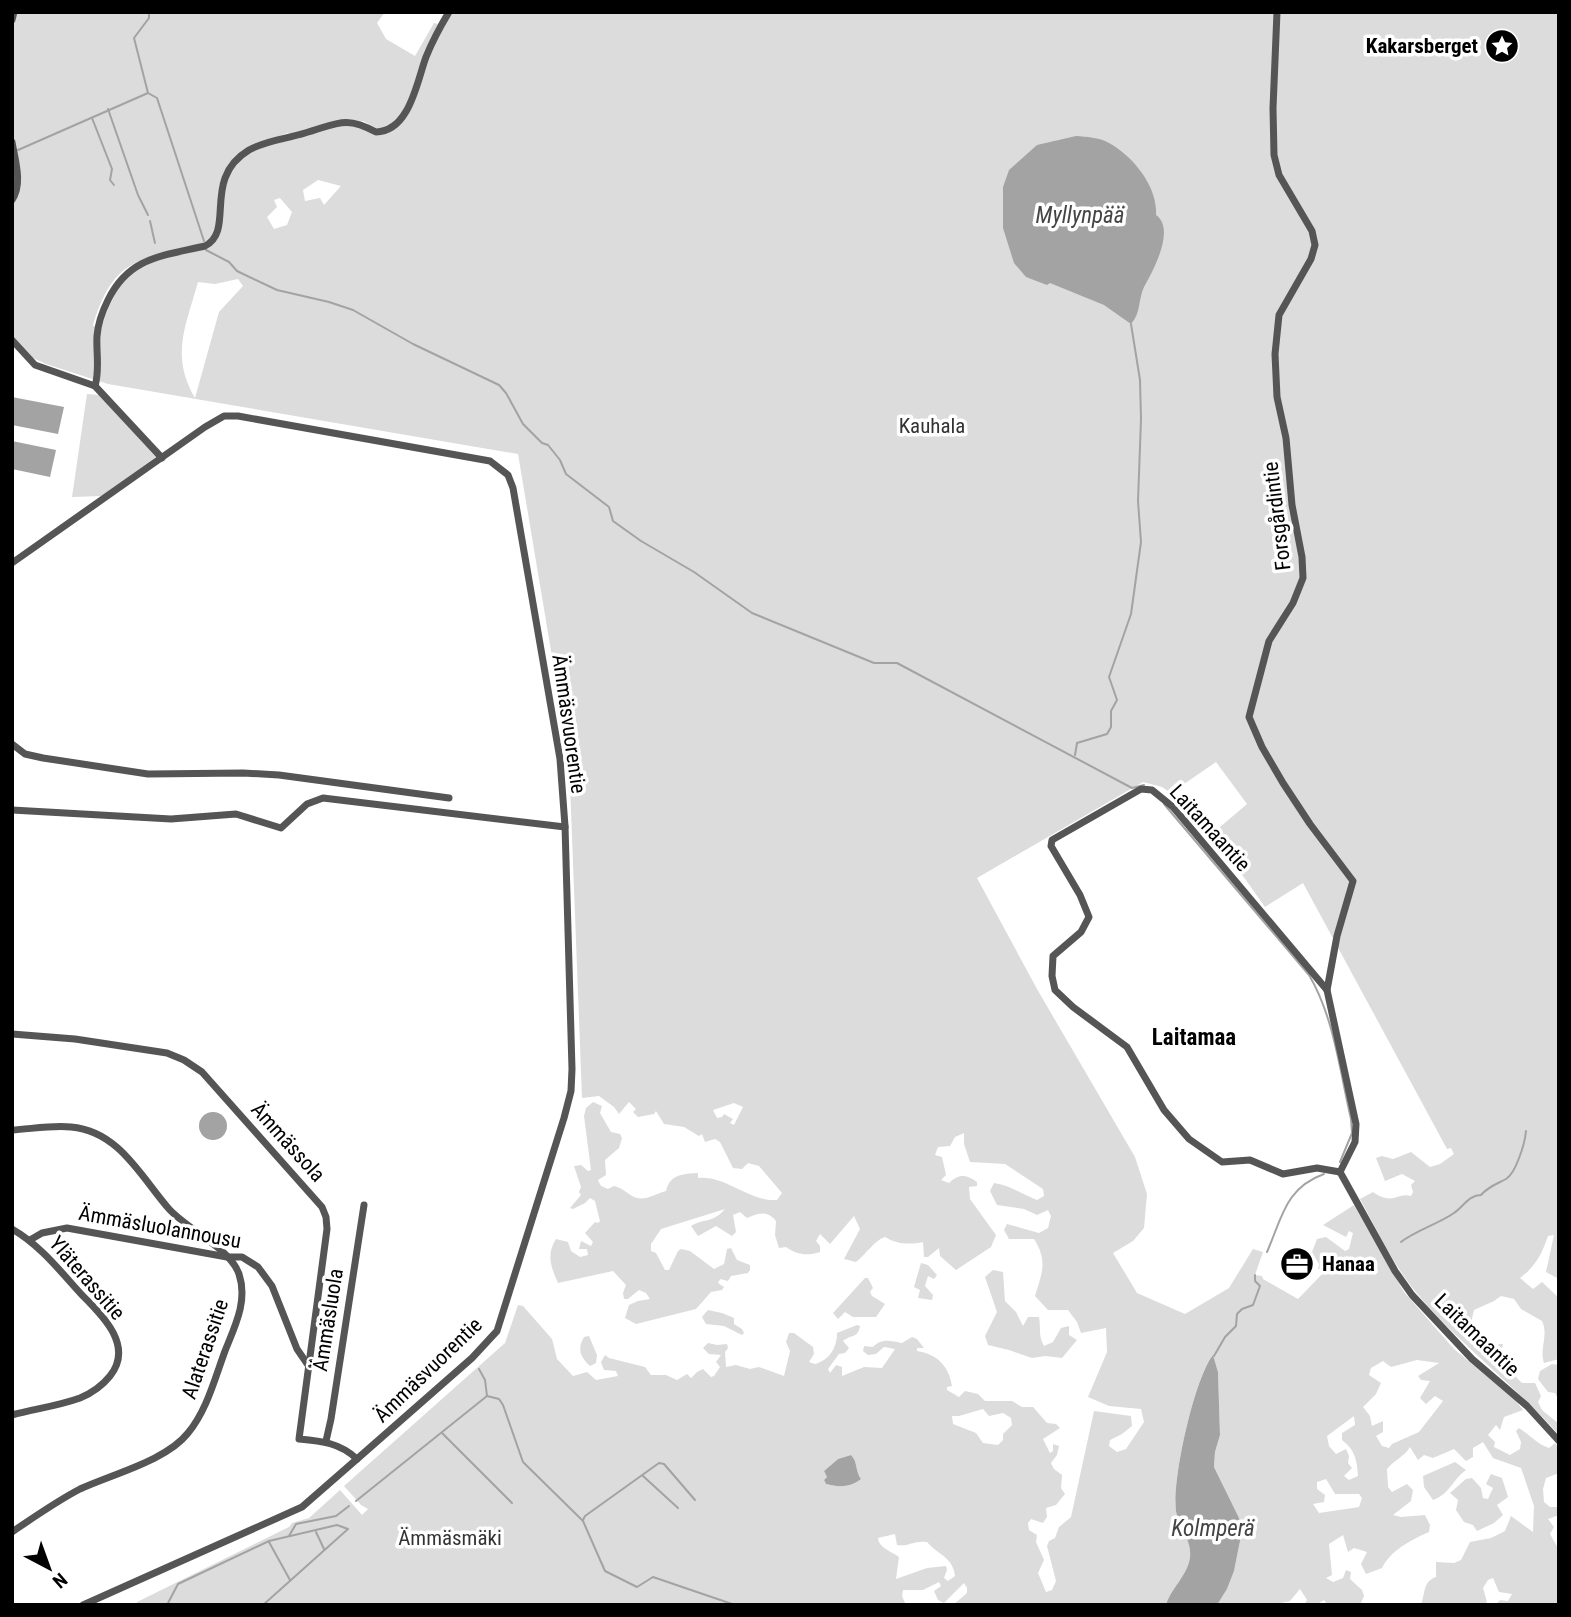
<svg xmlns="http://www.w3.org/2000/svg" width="1571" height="1617" font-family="'Roboto Condensed',sans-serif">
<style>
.green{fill:#dcdcdc;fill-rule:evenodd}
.water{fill:#a3a3a3}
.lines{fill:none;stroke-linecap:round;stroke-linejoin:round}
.stream{stroke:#a3a3a3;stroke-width:2}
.minor{stroke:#555;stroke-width:7}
.labels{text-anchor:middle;stroke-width:7;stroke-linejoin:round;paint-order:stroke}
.poi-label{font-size:21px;font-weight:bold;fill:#000;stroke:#fff;text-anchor:end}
.park-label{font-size:21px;fill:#333;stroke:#fff}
.street-label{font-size:21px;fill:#000;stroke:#fff}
.water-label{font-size:23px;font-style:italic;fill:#444;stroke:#fff}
.neighbourhood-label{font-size:23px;font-weight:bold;fill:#000;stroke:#fff}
</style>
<rect width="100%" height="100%" fill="#fff"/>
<g class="green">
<path d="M12,12H385L377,23L386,39L415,56L434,23L438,24L444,12H1559V1279L1546,1272L1554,1235L1548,1236C1542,1254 1535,1267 1520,1278L1533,1289L1542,1282L1559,1298V1359L1544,1363C1539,1348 1549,1336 1542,1321L1521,1309L1514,1299L1501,1296L1494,1301L1474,1310C1468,1332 1470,1346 1494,1351L1499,1344H1503L1501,1351C1518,1360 1512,1359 1514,1375L1522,1383H1535L1541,1396L1538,1402L1542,1410L1559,1424V1435C1514,1384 1458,1344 1415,1291C1393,1264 1377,1230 1360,1199L1373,1192C1393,1206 1397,1192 1411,1196L1413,1192L1411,1185L1415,1181L1402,1174L1385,1181L1376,1158L1382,1156L1393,1159L1411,1152L1430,1167L1440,1164L1454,1154L1451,1148L1447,1149L1303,883L1265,907L1243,876L1206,839L1247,804L1216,762L1171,793L1162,787L1143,782L977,878L1037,989L1135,1157L1147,1194L1144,1228L1133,1241L1113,1253L1137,1293L1185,1314L1229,1288L1253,1249L1263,1252L1255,1275L1262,1276L1263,1279L1298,1299L1326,1270L1318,1269L1319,1264L1312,1252L1317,1239L1326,1237L1345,1251L1349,1249L1353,1233L1349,1231L1346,1237L1323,1225L1354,1205L1404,1292L1454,1349L1515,1400L1523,1410L1504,1417L1500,1430L1496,1425L1488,1435L1495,1442L1494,1447L1510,1455L1520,1449L1521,1442L1516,1431L1519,1428C1530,1435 1537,1444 1549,1448L1555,1443L1559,1448V1473L1546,1478L1543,1489L1544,1502L1550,1507H1559V1515L1548,1519L1554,1527L1550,1534L1559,1550V1605H1495L1500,1600L1508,1601L1512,1594L1499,1592L1493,1578L1488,1580L1483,1588L1487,1602L1483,1605H1421C1425,1594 1423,1581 1436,1577V1562L1454,1563L1461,1560L1470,1542L1491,1538L1505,1531L1511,1516L1533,1532L1534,1506L1521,1468L1493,1458L1483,1442L1473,1448V1457L1466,1461L1454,1449L1433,1458L1424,1455L1418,1460L1410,1447C1404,1457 1394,1460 1387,1469L1388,1487L1392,1492L1407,1484L1413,1490L1411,1501L1393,1515L1401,1517L1425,1515L1430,1525L1429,1532C1411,1540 1391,1550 1382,1568L1366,1574L1361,1564L1367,1552L1354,1548L1348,1552L1343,1535L1329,1544L1332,1575L1326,1578L1333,1582L1343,1578L1346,1570L1351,1572L1350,1579L1362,1590L1364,1596L1360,1605H1328L1324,1600L1316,1605H1304L1307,1600L1300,1589L1290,1601L1281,1603V1605H1217L1227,1589L1234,1571L1242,1531L1240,1520L1214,1467L1215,1452L1220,1435L1218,1372L1213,1355C1194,1378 1172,1481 1176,1511C1178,1527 1192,1540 1190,1557C1188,1575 1171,1588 1166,1605H953L967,1593V1588L964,1583L944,1603L938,1600L934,1591L941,1586L939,1582L923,1590H903L902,1596L906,1605H136L137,1602L289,1527L292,1523L309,1518L340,1490L362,1515L368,1509L361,1505L344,1486L505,1343L518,1305L523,1306L552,1339L557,1359L573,1376L587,1372L596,1380L618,1376L616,1371L604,1370L601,1362L605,1355L609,1358L645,1367L651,1375H666L677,1380L687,1374L691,1378L697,1372L703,1369L711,1377L714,1376L720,1367L716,1362L721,1355L709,1354L703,1348L708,1343L717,1345L727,1344L728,1348L725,1352L726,1367L736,1365L750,1369L759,1367L784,1376L790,1351L786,1342L789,1333H794L813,1347L814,1354L809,1362L815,1364C830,1360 837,1347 837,1333L857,1325L860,1326C858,1339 851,1334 843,1341L849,1348L845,1353L839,1354L828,1369L830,1373L836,1365L842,1367V1376L864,1367L882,1368L895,1349L884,1347L876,1354L868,1355L863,1351L864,1346L873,1347C882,1338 891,1341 902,1343L912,1337L917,1339L924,1348H917V1351C937,1354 949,1366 952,1386L947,1387V1390L959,1397L965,1391L978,1394L985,1401H1012L1022,1407H1033L1047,1423L1056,1424L1060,1428L1043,1439L1050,1453L1053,1451V1444L1059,1446L1057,1455L1051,1463L1054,1469L1062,1475L1061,1488L1065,1494L1056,1505L1046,1508L1047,1517L1043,1523L1031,1519L1028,1523L1029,1530L1037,1535L1036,1542L1044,1560L1038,1573L1046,1592L1052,1590L1056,1581L1047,1546L1049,1541L1055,1538L1059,1527L1071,1517L1094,1411L1131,1416L1132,1426L1122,1434L1110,1440L1109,1446L1117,1452L1126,1449L1144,1422L1141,1409L1109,1406L1088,1397L1107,1352L1106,1328L1081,1333L1077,1322L1068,1310H1048L1035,1296C1042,1273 1048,1261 1034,1239H1009L1004,1230L1007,1224L1039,1233L1048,1228L1051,1216L1048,1210L1037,1215L1024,1209L997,1205L990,1191L994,1183C1009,1185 1022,1194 1037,1200L1044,1196L1043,1189L1005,1164L970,1162L964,1144V1133L955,1137L950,1146L938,1147L935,1155L942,1157L946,1175L941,1180L949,1183C959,1174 965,1174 977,1182V1186L969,1187L970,1199L996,1235L991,1247L956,1270L940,1256L939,1248L928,1257H924L923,1242C909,1245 896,1244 885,1237C875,1240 866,1254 856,1262L844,1259L860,1229L854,1216L830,1244L820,1234L816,1241L820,1246V1252C807,1256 797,1255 786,1247L779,1248L775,1235L776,1221C767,1210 759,1213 747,1218L740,1212L733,1215L736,1232L732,1236L716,1226L698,1236L691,1226C704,1218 712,1224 725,1209L661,1229L651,1244V1251L656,1253L665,1270H669L678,1251L681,1249L690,1251L714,1269L724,1264L727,1249L731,1248L737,1260L750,1265V1270L748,1273L731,1276L728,1281L720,1279L718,1283L724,1287L722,1290L711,1292L696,1309L636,1324L625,1318L629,1305L638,1301L650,1299L646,1293L639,1290L628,1299H624L623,1293L626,1285L613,1271L558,1283C551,1267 546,1255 556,1239L568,1242L571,1251L580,1257L588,1255L587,1249H579L581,1241L591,1246L593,1242L585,1233L595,1222L598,1223L600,1221L595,1201L590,1198L585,1203L573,1209L570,1208L581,1195L579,1192L581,1187L574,1166L581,1165L588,1171L591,1170L584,1116L586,1108L593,1102L602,1106L600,1113L611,1132L620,1134L622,1138L619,1148L605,1160L606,1175L598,1180L601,1186L608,1189L614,1186C621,1188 623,1190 629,1194C642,1204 652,1195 666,1191C670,1174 683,1174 698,1173V1178C726,1175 749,1202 777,1200L782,1193L759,1166L748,1163L742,1169L733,1168L720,1142L715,1139L705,1142L702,1134L699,1136L684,1127L664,1124L656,1111L654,1114L638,1117L633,1112L636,1109L629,1102L619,1114L614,1107L599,1096L582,1098L569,758L518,454L108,384L46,364L31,357L12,335ZM396,118L398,123C378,145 373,125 351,123C339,122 327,129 316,133C294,140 270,140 250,152C204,180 234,220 215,241C208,249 196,251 186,253C174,256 161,257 150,262C121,273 108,305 100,333L93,325C114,255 142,259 204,245L210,241L216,231L218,194L223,176L235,159L247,149L287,133L299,134L341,120L363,121L380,130L389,127ZM318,180L341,186L324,205L320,198L305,201L303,190ZM280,198L292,212L287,225L274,229L267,217L277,207L274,200ZM238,279L243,286L219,312L195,398C170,355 186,326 198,282L215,284ZM734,1103L743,1107L734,1125L730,1123L733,1119L724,1114L722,1117L717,1118L713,1110ZM1417,1360L1439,1363L1418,1376L1421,1380L1430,1381L1420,1398L1426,1404L1435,1396L1443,1401L1419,1432L1392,1444L1389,1448L1382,1446L1376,1436L1383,1432V1421L1372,1426L1370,1416L1363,1407L1376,1394L1381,1383L1369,1375L1371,1368L1383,1361L1391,1367ZM983,1409L989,1416L1003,1413L1011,1418L1012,1425L1003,1434V1440L998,1445L983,1443L976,1433L953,1424L952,1416H959ZM1354,1416L1355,1425L1342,1433V1440C1355,1450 1357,1460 1358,1476L1349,1480L1344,1476L1352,1468L1348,1463L1349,1456L1346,1449L1336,1454L1329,1446L1327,1436ZM851,1455C858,1462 855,1471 861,1479C852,1488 837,1487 826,1484L824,1480L827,1477L824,1471L838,1459ZM1326,1479L1335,1494H1359L1362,1498L1359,1507L1319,1513L1313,1504L1324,1502L1325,1495L1317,1489V1482ZM895,1534L897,1545C908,1547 914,1540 927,1542C938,1555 953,1557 955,1576L948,1581L944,1578L947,1570L946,1566L927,1568L896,1579L899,1557C891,1551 879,1548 878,1538Z"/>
<path d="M87,394L100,395L157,456L102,496L72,497Z"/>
<path d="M921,1263L928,1265L937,1275L934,1279L928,1276L925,1286L933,1295L932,1300L918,1298L920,1290L914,1287Z"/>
<path d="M993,1270L1003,1272L1005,1301L1016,1312L1023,1326L1028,1317H1039C1041,1328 1038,1336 1044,1346L1053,1342L1061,1328L1069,1326V1335L1077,1340L1062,1358L1045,1356L1032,1358L1009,1350L988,1345L985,1336L997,1312L985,1277Z"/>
<path d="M865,1278H868L873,1288L870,1292L872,1296L885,1304L876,1317H853L845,1312L838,1319L833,1313Z"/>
<path d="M708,1310L722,1313L734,1318V1324L742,1329L744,1333L742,1335L724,1326L706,1324L702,1317Z"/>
<path d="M589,1336L597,1355L596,1363L590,1366C580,1357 577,1349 584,1337Z"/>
<path d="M1552,1364L1559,1365V1411L1558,1398L1555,1393L1548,1392L1538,1379L1540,1371Z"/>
<path d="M1455,1462L1466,1470C1452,1480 1450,1494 1433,1500L1424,1487L1423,1476Z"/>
<path d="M1491,1474L1502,1478L1508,1497L1497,1505L1503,1515L1494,1523L1477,1531L1473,1525L1464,1522L1456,1510L1458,1500L1450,1493L1466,1479L1472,1478L1481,1488L1483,1498L1488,1499L1493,1488L1486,1484Z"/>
</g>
<g class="water">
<path d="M1076,136C1086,137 1099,137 1109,143C1133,156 1158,187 1156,215C1176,229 1153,271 1144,287C1138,300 1141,313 1131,324L1104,305L1050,283L1047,285L1026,277L1014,263L1003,228V187L1009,170L1037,145Z"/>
<path d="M12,397L64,407L58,434L12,425Z"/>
<path d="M12,441L56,450L50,477L12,469Z"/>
<circle cx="213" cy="1126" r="14"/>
<path d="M1213,1355L1218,1372L1220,1435L1215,1452L1214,1467L1240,1520L1242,1531L1234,1571L1227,1589L1217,1605H1166C1171,1588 1188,1575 1190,1557C1192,1540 1178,1527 1176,1511C1172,1480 1194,1379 1213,1355Z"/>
<path d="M851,1455C858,1462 855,1471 861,1479C851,1488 837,1487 826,1484L824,1480L827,1477L824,1471L838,1459Z"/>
</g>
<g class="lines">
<g class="stream">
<path d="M148,93L157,98L204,241"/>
<path d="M108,109L138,195L148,215"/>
<path d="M92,118L112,169L110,180L114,185"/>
<path d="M18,150L148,93L134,38L149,18V12"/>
<path d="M150,221L155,243"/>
<path d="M206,250L229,262L237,271L277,290L329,302L353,310L413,344L499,385L506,393L523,424L542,443L548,445L560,460L566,474L609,507L613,521L641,541L694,572L752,613L874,663H897L1132,788L1144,785"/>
<path d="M1075,755L1077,743L1107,734L1111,727V711L1117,700L1109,677L1131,614L1141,542L1138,501L1141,419L1140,380L1131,324"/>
<path d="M1164,804L1309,975C1334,1017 1340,1072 1351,1119L1352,1133L1340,1162"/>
<path d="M1401,1242C1415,1231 1438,1224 1454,1213C1464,1206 1469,1195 1481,1195C1489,1186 1497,1184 1506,1179C1516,1173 1525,1143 1526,1131"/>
<path d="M1267,1252C1282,1218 1285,1188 1324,1174"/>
<path d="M1214,1356L1225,1337L1236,1326L1237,1314L1242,1309L1253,1305L1260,1286L1255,1281V1275"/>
<path d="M487,1396L499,1399L503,1405L523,1462L583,1521L605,1571L637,1587L653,1577L735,1605"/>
<path d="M442,1433L512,1503"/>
<path d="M643,1476L678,1508"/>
<path d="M356,1501L487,1396L485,1380L479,1369"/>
<path d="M583,1520L585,1516L659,1463L664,1464L695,1500"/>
<path d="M316,1532L324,1549"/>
<path d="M289,1536L296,1524L336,1516L349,1506"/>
<path d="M269,1542L290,1580"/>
<path d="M167,1605L178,1584L269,1541L337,1525L348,1529L263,1605"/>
</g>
<g class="minor">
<path d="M1277,12L1273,108L1274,155L1279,175L1312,231L1315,245L1311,259L1279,315L1275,354L1277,397L1286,438L1292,505L1302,557L1303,578L1293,603L1269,641L1249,717L1262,747L1283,783L1310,824L1353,881L1337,936L1327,990"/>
<path d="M12,20L14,12"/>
<path d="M12,142C15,160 23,184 12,200"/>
<path d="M12,340L35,365L95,386L162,458"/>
<path d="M95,386C100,370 96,352 97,336C98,323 102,312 108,300C129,257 162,256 205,246C236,230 201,179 249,150C267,140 286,139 305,133C337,124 345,115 376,132C410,131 417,81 426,57C432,42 440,27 449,12"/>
<path d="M12,563L205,427L224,416H238L490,461L508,475L513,488L560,759L565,826L572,1069L571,1091L564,1118L497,1331L472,1358L357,1459C340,1443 322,1441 299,1439L327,1229L326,1217L322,1207L202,1072L184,1060L167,1053L75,1039L12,1034"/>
<path d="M12,744L25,754L43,758L148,774L243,773L279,775L449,798"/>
<path d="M1141,789L1152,790L1173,807L1327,990L1356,1124L1355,1142L1340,1172L1317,1168L1283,1174L1250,1160L1222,1162L1189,1139L1164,1110L1127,1047L1073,1007L1055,990L1052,976L1053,956L1081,932L1089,917L1080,895L1051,846L1052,840Z"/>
<path d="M12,810L171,819L236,814L281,828L307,804L323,798L565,827"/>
<path d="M12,1130C31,1129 52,1125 71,1127C119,1131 141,1177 169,1209C188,1230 230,1248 239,1274C248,1301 235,1326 225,1351C215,1378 207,1410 188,1433C166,1461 112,1474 80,1489C57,1501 34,1517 12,1532"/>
<path d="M1340,1172L1395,1271L1412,1295L1472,1359L1527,1406L1559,1441"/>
<path d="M12,1229C40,1245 60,1271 82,1295C103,1316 134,1346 110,1376C102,1386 92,1393 80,1398C58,1406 34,1409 12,1415"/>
<path d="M30,1240L42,1233L67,1228L227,1257H242L258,1267L272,1286L297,1349L308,1365"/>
<path d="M326,1441L331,1419L364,1205"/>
<path d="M83,1605L302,1507L357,1459"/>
</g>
</g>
<defs>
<g id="sight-disc" transform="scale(1.75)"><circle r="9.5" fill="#000" stroke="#fff"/><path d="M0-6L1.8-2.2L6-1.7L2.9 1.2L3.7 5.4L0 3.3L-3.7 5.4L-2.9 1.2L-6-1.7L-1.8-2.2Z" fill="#fff"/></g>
<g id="office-disc" transform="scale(1.75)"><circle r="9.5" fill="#000" stroke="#fff"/><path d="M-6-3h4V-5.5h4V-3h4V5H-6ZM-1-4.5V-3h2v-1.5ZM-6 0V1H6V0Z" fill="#fff"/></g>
</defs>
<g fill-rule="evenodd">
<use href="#sight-disc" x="1502" y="46"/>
<use href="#office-disc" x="1297" y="1264"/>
</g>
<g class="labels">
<g class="poi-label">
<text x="1478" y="53">Kakarsberget</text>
<text x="1322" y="1271" text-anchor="start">Hanaa</text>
</g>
<g class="park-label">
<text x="932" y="433">Kauhala</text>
<text x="450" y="1545">Ämmäsmäki</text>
</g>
<g class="street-label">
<text transform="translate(1277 516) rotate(-97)" y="7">Forsgårdintie</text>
<text transform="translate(569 724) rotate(82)" y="7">Ämmäsvuorentie</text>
<text transform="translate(1210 828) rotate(48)" y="7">Laitamaantie</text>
<text transform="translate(288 1142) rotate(48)" y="7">Ämmässola</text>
<text transform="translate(160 1227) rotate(10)" y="7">Ämmäsluolannousu</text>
<text transform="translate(87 1278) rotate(49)" y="7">Yläterassitie</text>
<text transform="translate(328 1320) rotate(-81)" y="7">Ämmäsluola</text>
<text transform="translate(1477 1335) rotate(44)" y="7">Laitamaantie</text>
<text transform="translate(205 1349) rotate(-71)" y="7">Alaterassitie</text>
<text transform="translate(428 1370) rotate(-44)" y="7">Ämmäsvuorentie</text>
</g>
<g class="water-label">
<text x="1080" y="223">Myllynpää</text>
<text x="1213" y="1536">Kolmperä</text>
</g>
<g class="neighbourhood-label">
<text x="1194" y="1045">Laitamaa</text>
</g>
</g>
<rect width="1571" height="1617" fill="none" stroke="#000000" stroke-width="28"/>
<g transform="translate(49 1568) rotate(139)" stroke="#ffffff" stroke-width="5" paint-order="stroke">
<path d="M0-5L12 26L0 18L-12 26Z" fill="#000000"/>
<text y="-10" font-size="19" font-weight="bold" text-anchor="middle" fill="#000000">N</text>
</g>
</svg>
